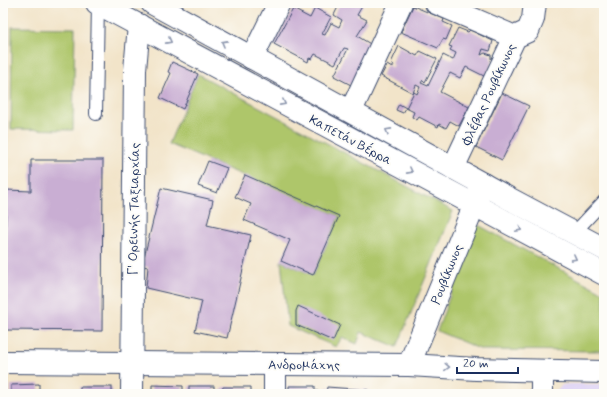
<svg xmlns="http://www.w3.org/2000/svg" width="607" height="397" font-family="Mynerve,sans-serif">
<style>
.built{fill:#dfd4f5}
.green{fill:#aec66b;stroke:#647a64}
.building{fill:#c9aed3}
.lines{fill:none;stroke-linecap:round;stroke-linejoin:round}
.service-casing{stroke:#3b4a6e;stroke-width:14}
.minor-casing{stroke:#3b4a6e;stroke-width:24}
.tertiary-casing{stroke:#3b4a6e;stroke-width:24}
.service{stroke:#fff;stroke-width:12}
.minor{stroke:#fff;stroke-width:22}
.tertiary{stroke:#fff;stroke-width:22}
.oneway{stroke:#8d97ae}
.labels{text-anchor:middle;stroke-width:4;stroke-linejoin:round;paint-order:stroke}
.street-label{font-size:13px;fill:#1b2f5e;stroke:#fdfcf7}
</style>
<rect width="100%" height="100%" fill="#fdfcf7"/>
<filter id="ink" filterUnits="userSpaceOnUse"><feTurbulence type="fractalNoise" baseFrequency=".025" numOctaves="2"/><feDisplacementMap in="SourceGraphic" scale="8" xChannelSelector="R" yChannelSelector="G"/><feConvolveMatrix kernelMatrix="1 2 1 2 8 2 1 2 1" color-interpolation-filters="sRGB"/></filter>
<filter id="wash" filterUnits="userSpaceOnUse"><feTurbulence type="fractalNoise" baseFrequency=".012" numOctaves="4" result="noise"/><feDisplacementMap in="SourceGraphic" scale="16" xChannelSelector="R" yChannelSelector="G"/><feGaussianBlur stdDeviation="0.9" result="paint"/><feColorMatrix in="noise" values="0 0 0 0 0 0 0 0 0 0 0 0 0 0 0 0 0 1.4 0 .05"/><feComposite in="paint" operator="in"/></filter>
<g filter="url(#wash)">
<rect width="100%" height="100%" fill="#f2e4c9"/>
<path class="built" d="M569,384H604V394H554L562,385Z"/>
<g class="green">
<path d="M12,27L75,28L73,130L11,129Z"/>
<path d="M198,74L453,211L397,347L361,332L357,344L342,337L336,347L288,326L281,261L313,275L339,216L169,144Z"/>
<path d="M476,226H480L604,293V351L482,350L437,331Z"/>
</g>
<g id="blocks">
<g class="building">
<path d="M340,3H364L357,15L367,20L357,36L372,45L351,85L334,76L348,49L344,48L335,64L315,54L312,59L309,58L308,62L274,44L293,9L310,18L315,8L331,17L322,34L325,35L331,23L339,27L342,20L334,15Z"/>
<path d="M413,6L444,19L443,22L452,26L446,40L443,39L438,48L401,32Z"/>
<path d="M458,28L468,32L470,30L493,41L490,51L483,49L481,55L485,53L491,55V59L493,60L486,77L466,67L460,78L450,73L440,92L469,107L459,126L450,121L446,128L439,124L438,127L419,117L417,120L412,117L414,112L406,108L414,92L417,94L420,87L416,85L413,93L381,76L387,65L392,68L394,65L391,63L399,46L417,56L420,51L437,59L425,82L423,80L421,83L428,86L443,55L453,60L456,53L450,50L452,47L449,46Z"/>
<path d="M172,62L198,74L183,109L160,98L171,73L168,72Z"/>
<path d="M502,93L529,106L502,160L476,147Z"/>
<path d="M399,104L406,108L403,113L396,110Z"/>
<path d="M31,160H103L102,331L5,330L6,190L31,191Z"/>
<path d="M208,161L227,168L217,193L198,186Z"/>
<path d="M245,175L339,216L313,275L281,261L290,240L244,220L251,204L235,197Z"/>
<path d="M161,188L213,200L207,225L251,235L227,338L195,331L202,301L146,288L148,267L142,266Z"/>
<path d="M298,306L340,325L333,341L296,325V311Z"/>
<path d="M39,384V390H44V394H11V385Z"/>
<path d="M152,385L183,386V394H152Z"/>
<rect x="189" y="386" width="25" height="8"/>
<path d="M289,386H315V391H318V394H289Z"/>
<rect x="80" y="387" width="32" height="7"/>
<path d="M223,387H251V394H221Z"/>
<path d="M327,387L368,390V394H326Z"/>
</g>
</g>
</g>
<g filter="url(#ink)">
<use href="#blocks" fill-opacity="0" stroke="#3b4a6e" stroke-width="1"/>
<g class="lines">
<g class="service-casing">
<g id="service">
<path d="M96,114L98,3"/>
<path d="M574,233L604,201"/>
</g>
</g>
<g class="minor-casing">
<g id="minor">
<path d="M436,3L515,37"/>
<path d="M252,58L279,3"/>
<path d="M351,111L401,3"/>
<path d="M453,168L515,37L528,31L533,19L535,3"/>
<path d="M3,362L409,365L476,369L604,372"/>
<path d="M409,365L483,184"/>
<path d="M542,371V394"/>
<path d="M132,394L135,70L139,25"/>
<path d="M275,394V364"/>
</g>
</g>
<g class="tertiary-casing">
<g id="tertiary">
<path d="M97,3L604,274"/>
<path d="M152,3L510,199L604,249"/>
</g>
</g>
<use href="#service" class="service"/>
<use href="#minor" class="minor"/>
<use href="#tertiary" class="tertiary"/>
</g>
<defs><path id="oneway-chevron" d="M-2-3.5L2.5 0L-2 3.5" fill="none" stroke-width="1.6" stroke-linecap="round" stroke-linejoin="round"/></defs>
<g class="oneway">
<use href="#oneway-chevron" transform="translate(169 41) rotate(28)"/>
<use href="#oneway-chevron" transform="translate(224 43) rotate(-151)"/>
<use href="#oneway-chevron" transform="translate(283 103) rotate(28)"/>
<use href="#oneway-chevron" transform="translate(388 131) rotate(-151)"/>
<use href="#oneway-chevron" transform="translate(410 171) rotate(28)"/>
<use href="#oneway-chevron" transform="translate(519 229) rotate(27)"/>
<use href="#oneway-chevron" transform="translate(574 258) rotate(28)"/>
<use href="#oneway-chevron" transform="translate(447 367) rotate(4)"/>
</g>
</g>
<g class="labels">
<g class="street-label">
<text transform="translate(488 94) rotate(-65)" y="5">Φλέβας Ρουβίκωνος</text>
<text transform="translate(351 139) rotate(28)" y="5">Καπετάν Βέρρα</text>
<text transform="translate(133 209) rotate(-89)" y="5">Γ' Ορεινής Ταξιαρχίας</text>
<text transform="translate(446 274) rotate(-68)" y="5">Ρουβίκωνος</text>
<text x="304" y="369">Ανδρομάχης</text>
</g>
</g>
<rect width="607" height="397" fill="none" stroke="#fdfcf7" stroke-width="16"/>
<path d="M457 367v6h61v-6" fill="none" stroke="#1b2f5e" stroke-width="2"/>
<text x="463" y="367" font-size="12" fill="#1b2f5e" stroke="#fdfcf7" stroke-width="3" paint-order="stroke">20 m</text>
</svg>
